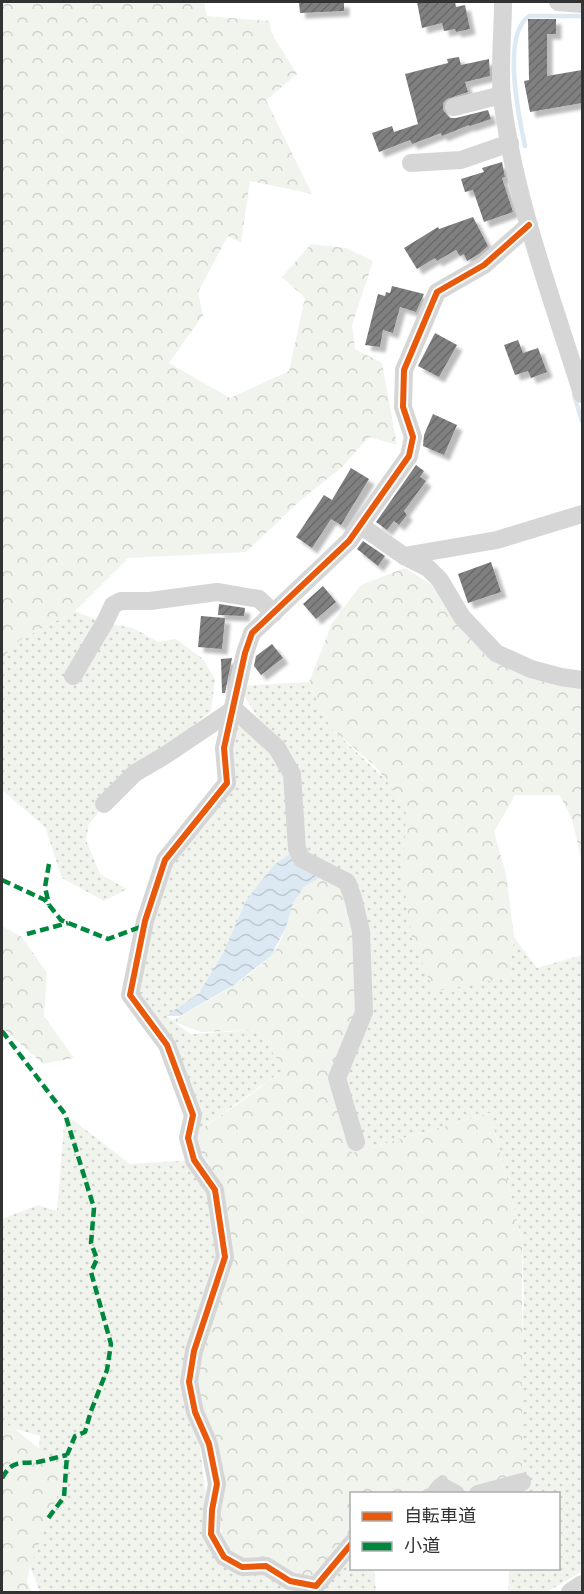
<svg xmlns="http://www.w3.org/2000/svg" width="584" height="1594" font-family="'Sofia Sans Condensed','Noto Sans JP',sans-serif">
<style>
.grass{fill:url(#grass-dots)}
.forest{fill:url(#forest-crowns)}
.water{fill:url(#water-waves)}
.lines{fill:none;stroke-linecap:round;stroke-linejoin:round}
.stream{stroke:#dde9f2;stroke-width:4.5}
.building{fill:url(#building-hatch);filter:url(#shadow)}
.minor{stroke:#d6d6d6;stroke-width:18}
.quiet{stroke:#00873e;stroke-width:4.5;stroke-dasharray:9 4.5;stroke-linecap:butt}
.cycleway-casing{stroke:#fff;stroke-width:10}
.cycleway{stroke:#e8590c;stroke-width:6}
</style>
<defs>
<pattern id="grass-dots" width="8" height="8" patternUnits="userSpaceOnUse" patternTransform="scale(1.5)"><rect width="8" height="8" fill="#f0f4ed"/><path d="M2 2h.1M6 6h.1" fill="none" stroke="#ced2cc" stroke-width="1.8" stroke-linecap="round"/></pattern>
<pattern id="forest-crowns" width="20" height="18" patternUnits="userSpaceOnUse" patternTransform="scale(1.5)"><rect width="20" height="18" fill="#f0f4ed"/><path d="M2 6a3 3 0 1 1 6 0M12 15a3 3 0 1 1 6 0" fill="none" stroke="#ced2cc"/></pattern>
<pattern id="water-waves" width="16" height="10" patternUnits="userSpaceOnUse" patternTransform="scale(1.5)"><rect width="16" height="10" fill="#dde9f2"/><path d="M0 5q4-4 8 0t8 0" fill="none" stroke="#bec8d0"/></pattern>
<pattern id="building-hatch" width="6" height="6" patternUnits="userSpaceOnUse" patternTransform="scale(1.5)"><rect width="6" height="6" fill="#808080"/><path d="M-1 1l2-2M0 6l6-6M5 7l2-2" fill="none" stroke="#696969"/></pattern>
<filter id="shadow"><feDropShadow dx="5.5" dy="5.5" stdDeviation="1.5" flood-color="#0004"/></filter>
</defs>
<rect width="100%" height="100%" fill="#fff"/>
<g class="grass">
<path d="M75,611L101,622L133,628L158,642L176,639L203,659L215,679L211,711L176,740L139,763L89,824L86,840L100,874L127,889L104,901L62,878L45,827L2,790V658L20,640Z"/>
<path d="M309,682L330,727L387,781L406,807L510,977L514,937L537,968L582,955V1571L547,1592H508L509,1569L558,1568V1494L513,1493L524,1299L522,1241L490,1113L352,1153L297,849L274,865L199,993L167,1016L190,1034L257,1030L285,1069L188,1138L200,1107L133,1001L157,884L227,783L234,709L277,748L238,686Z"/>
<path d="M65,1114L130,1164L194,1160L215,1190L221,1267L195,1412L211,1534L351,1556L352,1568L374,1569L376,1592H40L30,1567L40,1436L2,1425V1219L38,1205L57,1211Z"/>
</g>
<g class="forest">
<path d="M2,2H204L207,16L269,21L272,34L297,74L266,100L312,194L250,181L241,243L228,236L198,292L203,315L169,363L230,398L289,371L305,298L282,277L311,244L346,248L373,261L352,325L355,349L382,363L397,445L369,437L341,468L302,499L246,552L128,558L75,611L20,640L2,658Z"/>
<path d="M405,568L435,587L457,624L490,660L537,679L582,685V864L573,822L560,795H515L494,832L506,874L514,937L510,977L443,990L433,989L412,938L403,879L406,807L376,767L330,727L309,682L332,623L361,585Z"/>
<path d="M328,872L347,882L364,1012L337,1078L352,1153L490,1113L522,1241V1482C466,1497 409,1493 352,1494L351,1543L316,1586L224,1557L217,1484L189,1382L225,1257L209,1163L188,1138L249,1096L284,1069L257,1030L201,1032L172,1021C205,1002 242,984 270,957C289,938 285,905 304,887C311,881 321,877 328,872Z"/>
<path d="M2,926L22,937L47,973L44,1016L74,1058L43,1064L2,1027Z"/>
<path d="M2,1424L11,1426L67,1471L30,1567L27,1581L31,1592H2Z"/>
</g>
<path class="water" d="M292,852L328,872L304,887L293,903L286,927L271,956L234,985L180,1016H166L199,993L224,951L247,899L274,865Z"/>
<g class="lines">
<g class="stream">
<path d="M525,146C519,118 501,35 529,16H582"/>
<path d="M574,395L582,421"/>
</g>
</g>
<g class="building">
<path d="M299,2H344V11L300,13Z"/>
<path d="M417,2H455L456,7L465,5L470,29L456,32L455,29L444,31L442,23L422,28Z"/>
<path d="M528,19H556V34H547V76L582,70V103L530,112L524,81L529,80Z"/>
<path d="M459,57L461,65L489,59L490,76L465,82L468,92L447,99L443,103V110L450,118H456L488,110L491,119L470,126L469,125L442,136L441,133L412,144L410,140L379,152L372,133L392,126L394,132L418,124L405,74L448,63L447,59Z"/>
<path d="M502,162L505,177L502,178L513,212L484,222L473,190L465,192L461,179L484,172L482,168Z"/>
<path d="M473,217L488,246L479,254L467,261L464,254L460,256L456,250L437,261L435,258L417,269L404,248L438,227L439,229Z"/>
<path d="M392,286L424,294L416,312L400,307L393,333L383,330L380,347L365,345L378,294L385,296L386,292L390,293Z"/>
<path d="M435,333L457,345L439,377L418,366Z"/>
<path d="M518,340L523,353L538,348L547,372L531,378L528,371L515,375L504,345Z"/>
<path d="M433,414L457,425L444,455L423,446L424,435Z"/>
<path d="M416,465L424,471L420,477L426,481L404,511L407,515L399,525L394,521L387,530L376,522Z"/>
<path d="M351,468L369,479L341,525L331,519L312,548L296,537L324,495L332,500Z"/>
<path d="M363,541L385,556L378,566L357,549Z"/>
<path d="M491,562L501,592L468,603L458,574Z"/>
<path d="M323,586L336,602L316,619L303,604Z"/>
<path d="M219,604L245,608L244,616L218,615Z"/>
<path d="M201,616L225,618L222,649L198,647Z"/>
<path d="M272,644L283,658L261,675L254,666L256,656Z"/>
<path d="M232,658L225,693H222L221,659Z"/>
</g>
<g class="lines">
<g class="minor">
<path d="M503,2C503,32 499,67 502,98C514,198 552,298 582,394"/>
<path d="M558,2L582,4"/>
<path d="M454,107L502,95"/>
<path d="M411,163L461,160L510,143"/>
<path d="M360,525L404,556L497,540L582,514"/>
<path d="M404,556L428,568L440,580L462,617L496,653L531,669L561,677L582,680"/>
<path d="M73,676L105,622L113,605L121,601H150L217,592L259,599L274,613"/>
<path d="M104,804L135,773L164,756L234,709L277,748L292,774L297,849L302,859L347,882L353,898L361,931L364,1012L337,1078L356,1142"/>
<path d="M435,1494L441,1486L456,1494"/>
<path d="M478,1494L522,1482"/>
<path d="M352,1543L316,1586L290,1581L266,1566L242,1567L224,1557L211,1534L212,1510L217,1484L209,1444L195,1412L189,1382L194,1351L225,1257L215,1190L194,1160L188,1138L193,1115L167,1045L130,995L145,921L165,860L227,783L224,748L245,653L252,633L349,541L409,456L413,437L403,407L404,370L437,292L484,265L529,225"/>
<path d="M570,1592L582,1584"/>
</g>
<g class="quiet">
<path d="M49,864L45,887L49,905"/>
<path d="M2,880L45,900L61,920L108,939L143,926"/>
<path d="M27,934L68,923"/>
<path d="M2,1031L65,1114L94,1208L91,1243L97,1259L91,1272L111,1344L107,1370L91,1411L85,1432L75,1436L67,1455L64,1497L46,1521"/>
<path d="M2,1478C13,1459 20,1464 38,1462C48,1460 57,1457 67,1455"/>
</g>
<g class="cycleway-casing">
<path id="cycleway" d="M352,1543L316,1586L290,1581L266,1566L242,1567L224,1557L211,1534L212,1510L217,1484L209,1444L195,1412L189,1382L194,1351L225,1257L215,1190L194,1160L188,1138L193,1115L167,1045L130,995L145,921L165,860L227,783L224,748L245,653L252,633L349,541L409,456L413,437L403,407L404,370L437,292L484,265L529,225"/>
</g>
<use href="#cycleway" class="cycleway"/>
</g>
<rect width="584" height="1594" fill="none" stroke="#323232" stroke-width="6"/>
<rect x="350" y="1492" width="210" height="78" fill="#ffffff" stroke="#adadad" stroke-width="1.5"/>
<rect x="362" y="1512" width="30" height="9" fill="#e8590c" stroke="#adadad" stroke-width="1.5"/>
<text x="404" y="1522" font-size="18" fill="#323232">自転車道</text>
<rect x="362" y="1542" width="30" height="9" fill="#00873e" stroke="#adadad" stroke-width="1.5"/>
<text x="404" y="1552" font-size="18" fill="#323232">小道</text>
</svg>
